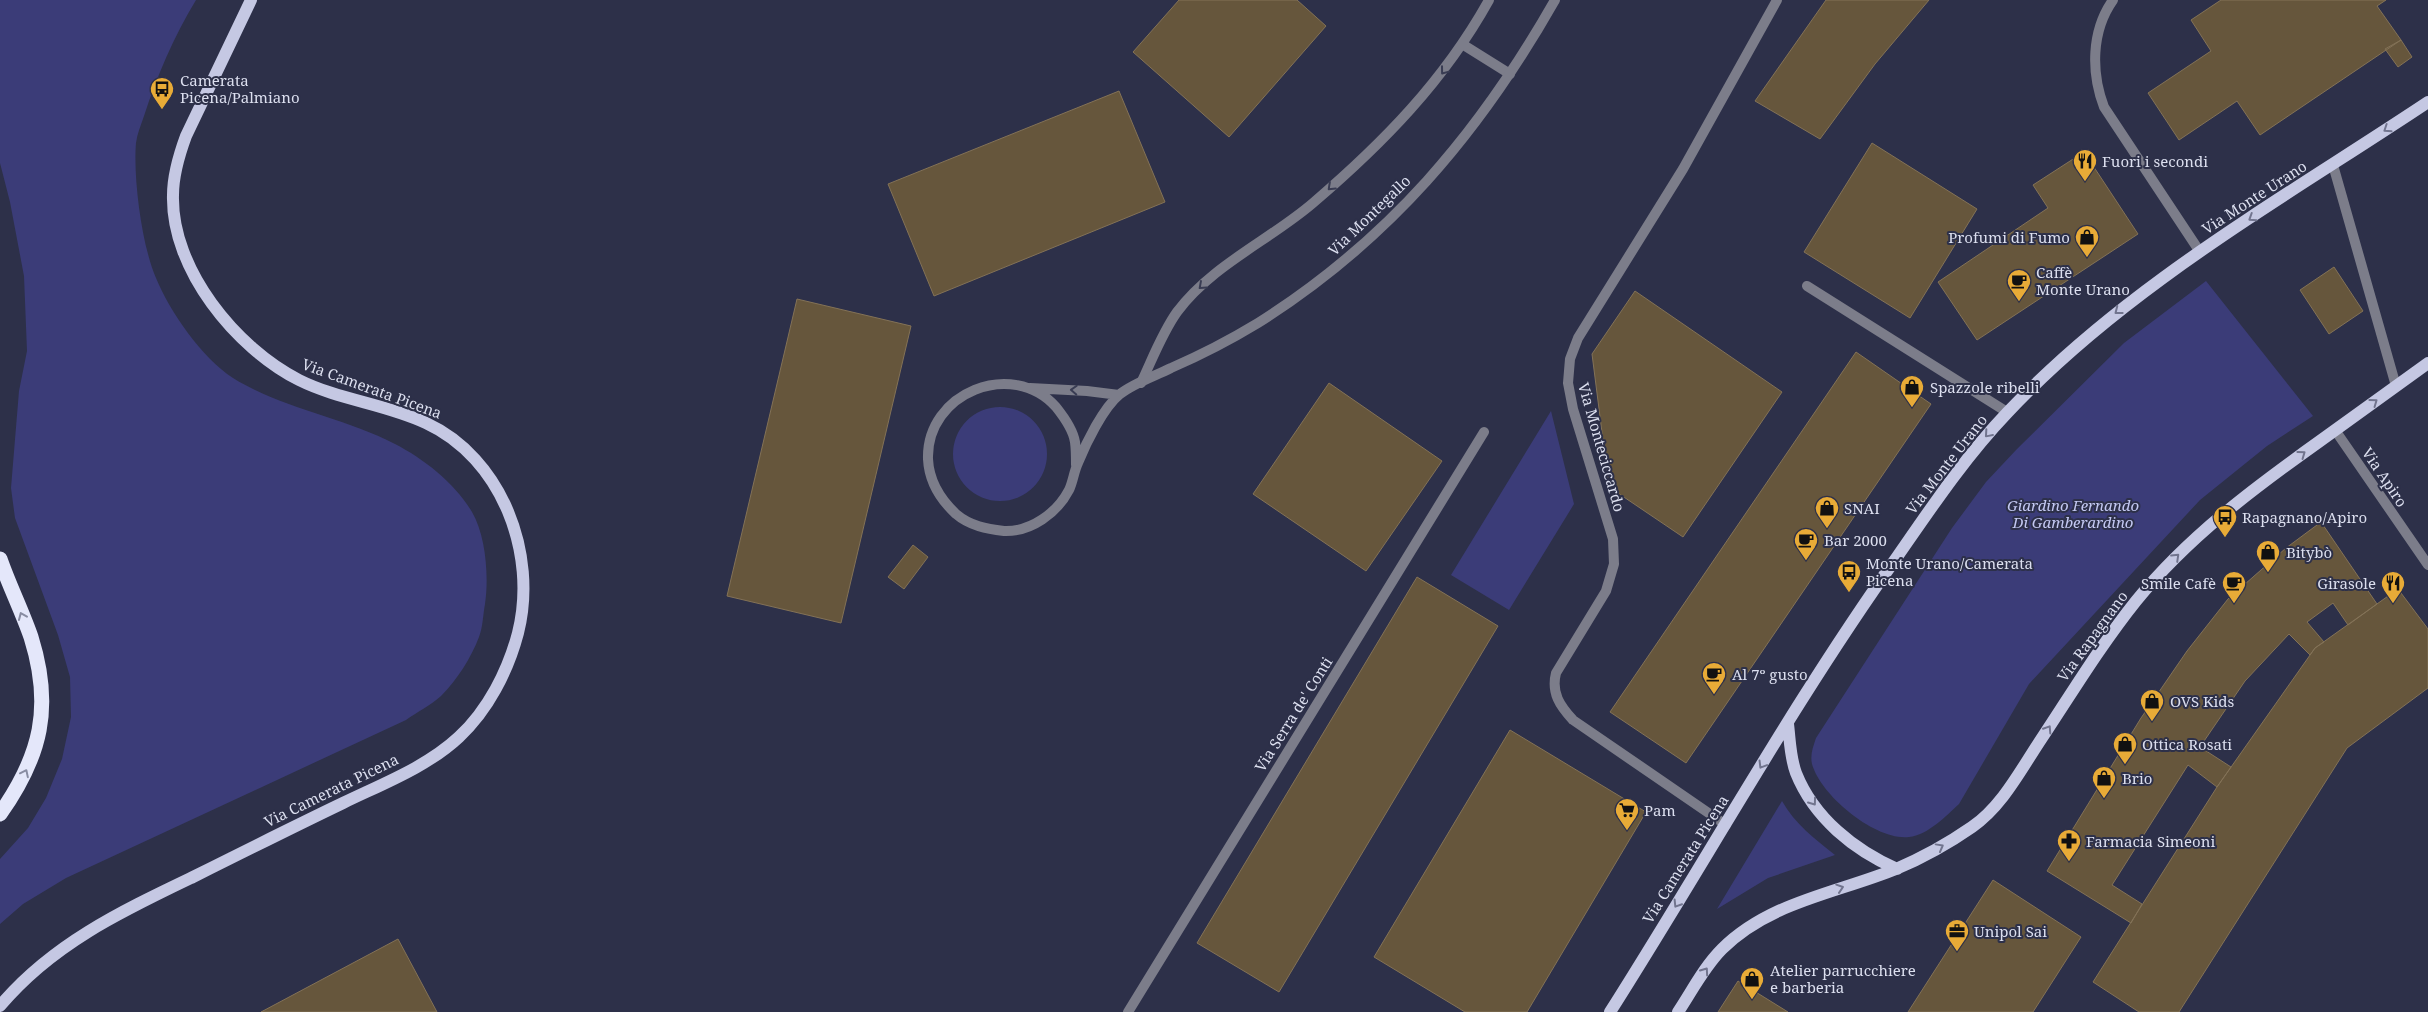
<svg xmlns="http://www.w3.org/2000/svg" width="2428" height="1012" font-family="'Noto Serif',serif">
<rect width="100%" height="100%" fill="#2d3049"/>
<path fill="#3b3c78" d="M0,0h196c-22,36 -39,76 -52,116 -3,9 -7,18 -8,27 -3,35 6,103 20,135 14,34 46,80 77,100 50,31 110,39 162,66 29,15 60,39 77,68 14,24 17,65 13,92 -2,10 -2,23 -6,33 -8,21 -22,43 -38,59 -10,9 -24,16 -35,24l-340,158 -43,26 -23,20v-65l28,-31 18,-30 16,-39 9,-42 -1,-40 -12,-42 -43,-117 -4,-30 8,-97 8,-40 -3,-75 -14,-74 -10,-39z
M2206,281l107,135 -46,30 -67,54 -171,184 -70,120c-13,12 -31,31 -50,33 -33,4 -88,-41 -97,-73 -2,-9 1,-17 4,-26l136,-210 34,-46 31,-33 107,-106z
M953 454a47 47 0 1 1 94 0a47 47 0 1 1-94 0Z
M1551,411l23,93 -65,106 -58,-35z
M1782,801c13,23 33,38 53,54l-67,23 -51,31z"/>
<path fill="#66563c" stroke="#837257" d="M1179,0h118l29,26 -97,111 -96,-85z
M1826,0h103l-54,64 -55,75 -65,-38z
M2221,0h165l-9,6 24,34 -141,95 -23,-34 -58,39 -31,-47 63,-42 -20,-31z
M2401,40l11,17 -14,10 -13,-18z
M1119,91l46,111 -231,94 -46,-112z
M1872,143l105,66 -67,109 -106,-66z
M2084,152l54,82 -161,106 -39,-58 110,-74 -15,-23z
M2334,267l29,44 -34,23 -29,-44z
M1635,291l147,101 -99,145 -74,-50 -17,-133z
M797,299l114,27 -70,297 -114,-27z
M1856,352l75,52 -245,359 -76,-51z
M1329,383l113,78 -76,110 -113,-77z
M2321,522l56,82 -29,21 -15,-22 -26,19 17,20 -9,6 -5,7 -21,-21 -44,47 -45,66 31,20 -14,20 -29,-22 -76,120 30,19 -11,19 -84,-52 94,-153 46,-67 41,-52 58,-51z
M913,545l15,12 -24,32 -16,-12z
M1417,577l81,49 -219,366 -82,-49z
M2398,589l30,40v59l-81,60 -168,264h-40l-46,-30 124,-195 98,-139z
M1510,730l136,82 -119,200h-62l-91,-55z
M1993,880l88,57 -48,75h-125z
M398,939l39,73h-176z
M1738,981l50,31h-70z"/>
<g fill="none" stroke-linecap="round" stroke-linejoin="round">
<path stroke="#7c7d8a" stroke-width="10" d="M1462,44l48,30
M2333,165l63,221
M1807,286l200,126
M1141,383c11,-23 21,-50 36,-71 35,-47 93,-72 136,-109 70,-60 131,-122 176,-203"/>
<path stroke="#7c7d8a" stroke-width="10" d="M2113,0c-22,31 -22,73 -9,107l96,145
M1030,388l57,3 32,4
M2335,430l93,135
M1076,465c0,-7 0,-16 -1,-23 -2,-13 -11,-25 -19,-35 -44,-49 -130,-14 -128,52 1,22 13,41 28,55 14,12 31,15 48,17 27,1 53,-18 65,-41 4,-8 5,-19 9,-27 8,-20 25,-55 42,-69 14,-11 35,-18 51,-26 30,-13 59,-28 87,-45 130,-82 221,-189 297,-323
M1726,825l-153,-105c-13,-14 -22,-27 -17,-47l50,-82 8,-27 -1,-25 -40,-130 -5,-26 2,-24 8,-21 105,-169 94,-169
M1128,1012l356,-580"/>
<path stroke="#c5c8e3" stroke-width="12" d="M1788,724c2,16 2,33 8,49 18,45 58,77 101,96
M0,1006c52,-62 122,-95 193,-129 50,-25 100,-50 150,-74 39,-19 84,-36 116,-66 29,-27 49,-66 59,-104 20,-79 -16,-175 -92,-210 -40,-19 -87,-23 -127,-43 -63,-32 -128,-111 -126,-185 0,-21 6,-40 13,-59l65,-136
M1610,1012c96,-151 183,-309 287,-455 34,-49 68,-100 110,-144 119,-127 277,-215 421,-311
M1678,1012c14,-21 26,-45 44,-63 47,-47 115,-56 174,-80 26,-11 53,-26 76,-42 29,-20 47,-54 66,-83 32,-48 62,-98 98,-143 52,-64 118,-113 184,-160 36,-26 72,-52 108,-78"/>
<path stroke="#e4e7fa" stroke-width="15" d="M0,559c9,26 22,52 31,78 22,70 10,119 -31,177"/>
</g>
<defs><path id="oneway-chevron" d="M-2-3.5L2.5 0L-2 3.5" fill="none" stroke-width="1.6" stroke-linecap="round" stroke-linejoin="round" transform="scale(1.25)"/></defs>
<g stroke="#393c53">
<use href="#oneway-chevron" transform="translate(1444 71) rotate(127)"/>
<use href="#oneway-chevron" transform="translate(1331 187) rotate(137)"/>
<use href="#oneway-chevron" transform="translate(1202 286) rotate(138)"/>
<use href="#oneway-chevron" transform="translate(1074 390) rotate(-177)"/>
</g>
<g stroke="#71748e">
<use href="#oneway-chevron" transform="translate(2387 129) rotate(146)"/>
<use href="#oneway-chevron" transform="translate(2252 218) rotate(147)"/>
<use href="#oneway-chevron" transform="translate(2118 311) rotate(142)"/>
<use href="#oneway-chevron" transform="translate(2374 402) rotate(-36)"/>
<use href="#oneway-chevron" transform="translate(1988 434) rotate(131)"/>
<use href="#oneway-chevron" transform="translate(2302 454) rotate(-36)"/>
<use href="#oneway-chevron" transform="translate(2176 557) rotate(-44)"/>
<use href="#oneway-chevron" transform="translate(2048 729) rotate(-57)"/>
<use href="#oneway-chevron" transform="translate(1762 765) rotate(121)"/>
<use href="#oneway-chevron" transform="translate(1813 802) rotate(54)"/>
<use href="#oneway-chevron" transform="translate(1940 847) rotate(-29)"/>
<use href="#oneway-chevron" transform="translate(1840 888) rotate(-18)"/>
<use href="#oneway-chevron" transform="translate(1677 904) rotate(122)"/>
<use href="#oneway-chevron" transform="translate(1705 971) rotate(-55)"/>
</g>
<g stroke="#888ca2">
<use href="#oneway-chevron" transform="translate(22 616) rotate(-113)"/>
<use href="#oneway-chevron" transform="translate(25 773) rotate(-64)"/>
</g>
<defs>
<g id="bus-pin" transform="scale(1.25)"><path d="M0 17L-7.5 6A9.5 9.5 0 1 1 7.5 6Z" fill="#e8ab37" stroke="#2d3049"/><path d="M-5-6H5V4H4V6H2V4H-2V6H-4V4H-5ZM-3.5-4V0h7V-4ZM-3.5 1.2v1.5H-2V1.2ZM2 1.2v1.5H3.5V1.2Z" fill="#111"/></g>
<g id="restaurant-pin" transform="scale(1.25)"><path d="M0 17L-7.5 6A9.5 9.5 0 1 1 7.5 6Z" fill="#e8ab37" stroke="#2d3049"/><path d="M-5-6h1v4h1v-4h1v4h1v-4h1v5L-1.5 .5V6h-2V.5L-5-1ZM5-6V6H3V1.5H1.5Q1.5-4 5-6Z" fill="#111"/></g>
<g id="shop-pin" transform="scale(1.25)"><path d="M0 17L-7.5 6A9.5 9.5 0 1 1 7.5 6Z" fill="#e8ab37" stroke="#2d3049"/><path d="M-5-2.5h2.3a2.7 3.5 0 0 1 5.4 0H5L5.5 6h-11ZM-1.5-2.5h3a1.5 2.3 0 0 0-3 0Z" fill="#111"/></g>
<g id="cafe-pin" transform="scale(1.25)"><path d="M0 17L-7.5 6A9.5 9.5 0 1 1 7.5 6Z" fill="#e8ab37" stroke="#2d3049"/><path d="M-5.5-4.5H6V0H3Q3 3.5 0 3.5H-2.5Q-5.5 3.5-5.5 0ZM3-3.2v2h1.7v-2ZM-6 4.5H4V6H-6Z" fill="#111"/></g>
<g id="supermarket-pin" transform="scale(1.25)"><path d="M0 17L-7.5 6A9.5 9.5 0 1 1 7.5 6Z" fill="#e8ab37" stroke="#2d3049"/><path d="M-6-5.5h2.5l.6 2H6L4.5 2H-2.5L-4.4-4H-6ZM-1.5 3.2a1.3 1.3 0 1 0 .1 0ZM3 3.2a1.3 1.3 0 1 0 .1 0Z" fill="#111"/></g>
<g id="pharmacy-pin" transform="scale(1.25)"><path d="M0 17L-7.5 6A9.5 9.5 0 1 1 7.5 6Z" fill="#e8ab37" stroke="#2d3049"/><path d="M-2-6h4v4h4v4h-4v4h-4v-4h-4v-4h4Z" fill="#111"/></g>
<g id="office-pin" transform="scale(1.25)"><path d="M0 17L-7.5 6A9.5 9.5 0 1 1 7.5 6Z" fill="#e8ab37" stroke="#2d3049"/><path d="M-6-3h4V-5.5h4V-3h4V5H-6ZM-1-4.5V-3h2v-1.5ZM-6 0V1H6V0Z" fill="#111"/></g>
</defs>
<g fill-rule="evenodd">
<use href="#bus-pin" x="162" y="89"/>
<use href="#restaurant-pin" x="2085" y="161"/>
<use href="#shop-pin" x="2087" y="237"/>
<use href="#cafe-pin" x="2019" y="281"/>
<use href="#shop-pin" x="1912" y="387"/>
<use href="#shop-pin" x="1827" y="508"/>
<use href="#bus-pin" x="2225" y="517"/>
<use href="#cafe-pin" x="1806" y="540"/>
<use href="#shop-pin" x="2268" y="552"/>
<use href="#bus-pin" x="1849" y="572"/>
<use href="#cafe-pin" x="2234" y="583"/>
<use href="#restaurant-pin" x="2393" y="583"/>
<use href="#cafe-pin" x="1714" y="674"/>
<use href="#shop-pin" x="2152" y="701"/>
<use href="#shop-pin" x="2125" y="744"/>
<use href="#shop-pin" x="2104" y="778"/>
<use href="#supermarket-pin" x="1627" y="810"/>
<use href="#pharmacy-pin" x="2069" y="841"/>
<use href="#office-pin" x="1957" y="931"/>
<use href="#shop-pin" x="1752" y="979"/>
</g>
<g text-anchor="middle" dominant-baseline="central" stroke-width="4" stroke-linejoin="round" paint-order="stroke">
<g font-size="15" fill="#dcdfef" stroke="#2d3049" text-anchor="start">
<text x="180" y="80">Camerata<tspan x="180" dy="17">Picena/Palmiano</tspan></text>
<text x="2102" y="161">Fuori i secondi</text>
<text x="2070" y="237" text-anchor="end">Profumi di Fumo</text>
<text x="2036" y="272">Caffè<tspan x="2036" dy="17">Monte Urano</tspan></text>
<text x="1930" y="387">Spazzole ribelli</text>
<text x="1844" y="508">SNAI</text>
<text x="2242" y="517">Rapagnano/Apiro</text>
<text x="1824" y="540">Bar 2000</text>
<text x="2286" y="552">Bitybò</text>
<text x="1866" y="563">Monte Urano/Camerata<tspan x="1866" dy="17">Picena</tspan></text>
<text x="2216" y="583" text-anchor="end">Smile Cafè</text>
<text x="2376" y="583" text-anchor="end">Girasole</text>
<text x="1732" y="674">Al 7º gusto</text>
<text x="2170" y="701">OVS Kids</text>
<text x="2142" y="744">Ottica Rosati</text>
<text x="2122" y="778">Brio</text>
<text x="1644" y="810">Pam</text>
<text x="2086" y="841">Farmacia Simeoni</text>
<text x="1974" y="931">Unipol Sai</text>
<text x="1770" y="970">Atelier parrucchiere<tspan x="1770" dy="17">e barberia</tspan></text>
</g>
<g font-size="15" fill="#dcdfef" stroke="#2d3049">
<text transform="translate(2254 197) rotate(-33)">Via Monte Urano</text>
<text transform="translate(1369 215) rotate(-44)">Via Montegallo</text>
<text transform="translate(372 388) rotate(20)">Via Camerata Picena</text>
<text transform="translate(1602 447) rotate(74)">Via Monteciccardo</text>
<text transform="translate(1946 464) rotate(-52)">Via Monte Urano</text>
<text transform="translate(2385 477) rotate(56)">Via Apiro</text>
<text transform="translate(2092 636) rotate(-54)">Via Rapagnano</text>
<text transform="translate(1293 714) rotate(-58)">Via Serra de' Conti</text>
<text transform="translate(331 790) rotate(-26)">Via Camerata Picena</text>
<text transform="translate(1685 859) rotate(-58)">Via Camerata Picena</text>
</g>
<g font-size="15" font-style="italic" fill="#c3c8f2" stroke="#2d3049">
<text x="2073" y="505">Giardino Fernando<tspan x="2073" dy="17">Di Gamberardino</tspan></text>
</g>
</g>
</svg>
